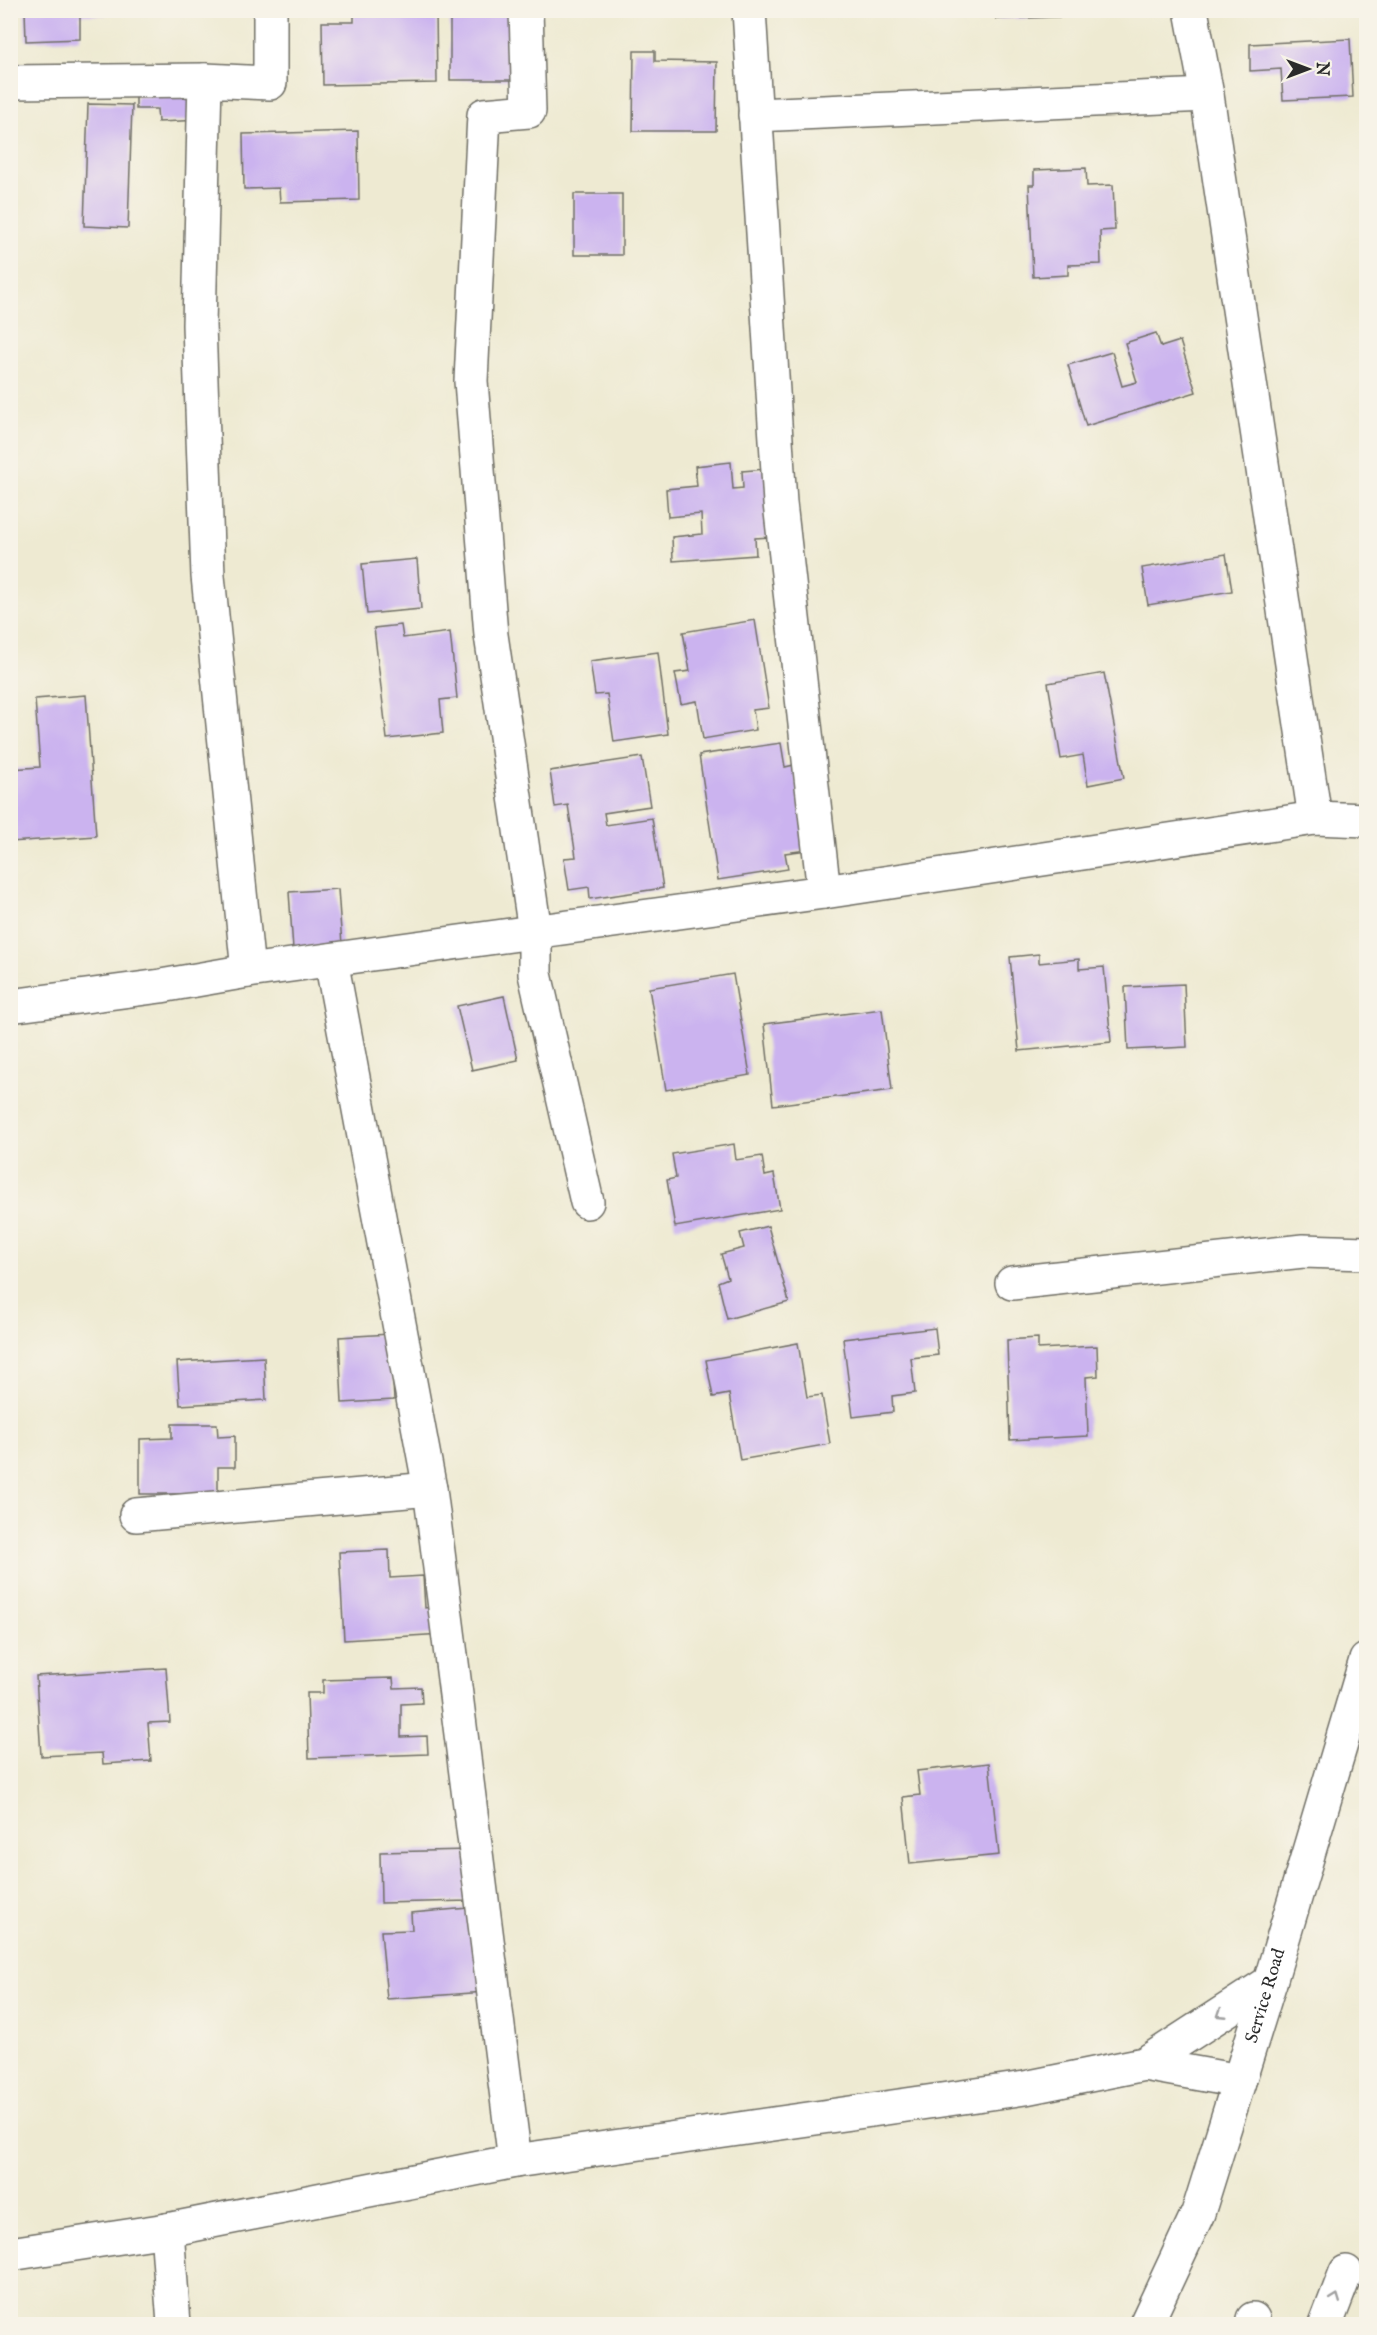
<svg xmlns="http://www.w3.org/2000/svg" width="1377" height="2335" font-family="'IM FELL English',serif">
<rect width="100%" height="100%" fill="#f7f3e8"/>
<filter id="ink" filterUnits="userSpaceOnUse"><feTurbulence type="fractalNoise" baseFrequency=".0167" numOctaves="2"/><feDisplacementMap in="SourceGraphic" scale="12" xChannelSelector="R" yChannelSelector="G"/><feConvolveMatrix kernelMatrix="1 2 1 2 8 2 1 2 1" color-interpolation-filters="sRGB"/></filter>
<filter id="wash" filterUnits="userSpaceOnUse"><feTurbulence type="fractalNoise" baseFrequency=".008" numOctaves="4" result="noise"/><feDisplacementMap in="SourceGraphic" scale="24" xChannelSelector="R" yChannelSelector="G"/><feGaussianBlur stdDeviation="1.35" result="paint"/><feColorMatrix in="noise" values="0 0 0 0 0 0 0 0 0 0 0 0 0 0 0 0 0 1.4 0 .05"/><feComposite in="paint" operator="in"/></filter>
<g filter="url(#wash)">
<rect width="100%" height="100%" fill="#eeead2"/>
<g id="blocks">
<path fill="#cbb3ef" d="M25,10h81v5h-26v24l-54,2z
M354,10h82l1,73 -114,2 -1,-63h32z
M450,10h71l1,70h-72z
M995,10h91v6l-90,3z
M1350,39l3,58 -70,3 -2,-31 -31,2v-27z
M634,51h21v10l62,1 -1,69h-83z
M202,95l1,25 -45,2 -1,-13h-21v-12z
M88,104l44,1 -4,123 -44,-2z
M358,131l1,69 -79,2 -1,-14 -35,1 -1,-55z
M1086,168l1,18 26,-1 2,45 -15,1 1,33 -33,1v10l-35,2 -4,-92h5v-15z
M574,194h48v61h-48z
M1156,333l5,14 19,-6 16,51 -110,34 -18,-61 44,-13 10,34 15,-4 -12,-39z
M731,462l2,27 10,-1 -1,-17 24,-2 5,68 -16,1 1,17 -83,6 -1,-24 30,-3 -1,-20 -33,3 -2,-28 31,-3 -2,-20z
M1226,554l6,37 -84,14 -6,-37z
M417,559l4,50 -54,5 -5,-50z
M755,620l14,88 -16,2 3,20 -53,9 -6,-38 -16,3 -6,-31 15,-2 -7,-39z
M401,625l2,13 47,-6 7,66 -17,2 3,33 -56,6 -13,-111z
M658,652l10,82 -54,8 -7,-48 -12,1 -5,-34z
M1104,673l20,105 -36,7 -5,-30 -22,4 -13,-76z
M86,695l10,141 -86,6v-73l30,-2 -5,-68z
M781,743l4,24 9,-2 13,85 -22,3 3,16 -70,11 -19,-125z
M642,757l8,49 -46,7 2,12 46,-7 11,70 -73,11 -1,-12 -20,3 -5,-32 12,-1 -8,-52 -13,2 -5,-36z
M338,889l4,56 -49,4 -4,-57z
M1039,954v9l40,-4v10l25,-2 7,75 -92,9 -9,-94z
M733,974l17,101 -84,15 -17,-102z
M1184,984l3,63 -59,3 -3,-63z
M504,996l14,64 -46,10 -15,-64z
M882,1009l10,81 -119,15 -9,-81z
M734,1144l2,16 26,-4 3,20 9,-2 6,35 -105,18 -8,-47 9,-2 -4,-24z
M768,1226l21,76 -62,17 -9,-37 10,-4 -7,-24 23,-6 -4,-15z
M935,1328l3,27 -27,3 4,35 -23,3 1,16 -40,5 -10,-78z
M390,1334l4,66 -52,3 -3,-66z
M1038,1338v11l59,-3 1,30 -12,1 2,59 -78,4 -3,-100z
M798,1343l9,54 15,-2 8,49 -90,16 -11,-66 -16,3 -7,-37z
M264,1357l2,43 -86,5 -3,-43z
M172,1424h45l1,13 17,-1v31h-17v27h-78v-55l32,-1z
M389,1550l1,28 33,-2 2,32 16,-2 2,28 -99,6 -5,-88z
M166,1668l4,54 -22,1 3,38 -48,3 -1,-11 -61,3 -5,-80z
M393,1678l1,10 27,-1 1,16 -21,1v33l26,-1 1,18 -119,4 -2,-65h16v-13z
M989,1763l10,92 -89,9 -7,-67 17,-2 -3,-24z
M469,1850l1,51 -89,2 -1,-51z
M480,1907l6,85 -99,7 -6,-68 31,-1 -1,-17z"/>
</g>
</g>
<g filter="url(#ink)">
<use href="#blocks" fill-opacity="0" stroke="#6f6e65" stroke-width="1.5"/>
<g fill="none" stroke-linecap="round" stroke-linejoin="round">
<g stroke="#6f6e65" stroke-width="36">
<g id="street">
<path d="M526,10l3,101 -45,4 -13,266 20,254 44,296v43l52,228"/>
<path d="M749,10l31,493 44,389"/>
<path d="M1191,10l16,85 108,723"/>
<path d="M10,82l195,-2"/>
<path d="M755,115l452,-20"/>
<path d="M331,960l99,529 85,672"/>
<path d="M248,971l-40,-395 -9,-251 6,-245 65,3v-73"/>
<path d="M10,1006l151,-20 87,-15 576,-79 491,-74 51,2"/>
<path d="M1012,1283l291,-32 63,2"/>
<path d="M136,1515l294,-26"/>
<path d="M167,2230l7,94"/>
<path id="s1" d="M1146,2324l52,-111 72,-231 96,-322"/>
</g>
</g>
<g stroke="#6f6e65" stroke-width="36">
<path id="secondary" d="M1144,2064l95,17
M10,2254l157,-24 348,-69 510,-73 119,-24 126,-82"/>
</g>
<g stroke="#6f6e65" stroke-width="36">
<path id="primary" d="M1252,2324l1,-5
M1326,2324l20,-52"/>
</g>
<use href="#street" stroke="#fff" stroke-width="33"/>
<use href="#secondary" stroke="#fff" stroke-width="33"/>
<use href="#primary" stroke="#fff" stroke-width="33"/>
</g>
<defs><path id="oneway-chevron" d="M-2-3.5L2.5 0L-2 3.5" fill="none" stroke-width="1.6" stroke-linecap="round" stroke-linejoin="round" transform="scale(1.5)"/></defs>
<g stroke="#a0a0a0">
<use href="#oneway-chevron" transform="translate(1221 2014) rotate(147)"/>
<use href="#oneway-chevron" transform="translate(1336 2298) rotate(-69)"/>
</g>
</g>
<g text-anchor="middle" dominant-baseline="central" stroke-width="5" stroke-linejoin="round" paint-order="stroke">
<g font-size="18" fill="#2b2b2b" stroke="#f7f3e8">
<text stroke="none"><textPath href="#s1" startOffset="350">Service Road</textPath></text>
</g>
</g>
<rect width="1377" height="2335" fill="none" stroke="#f7f3e8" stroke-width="36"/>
<g transform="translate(1308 69) rotate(90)" stroke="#f7f3e8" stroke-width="4.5" paint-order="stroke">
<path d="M0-4.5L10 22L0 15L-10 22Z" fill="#2b2b2b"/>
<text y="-9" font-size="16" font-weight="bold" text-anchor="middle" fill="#2b2b2b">N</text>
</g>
</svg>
